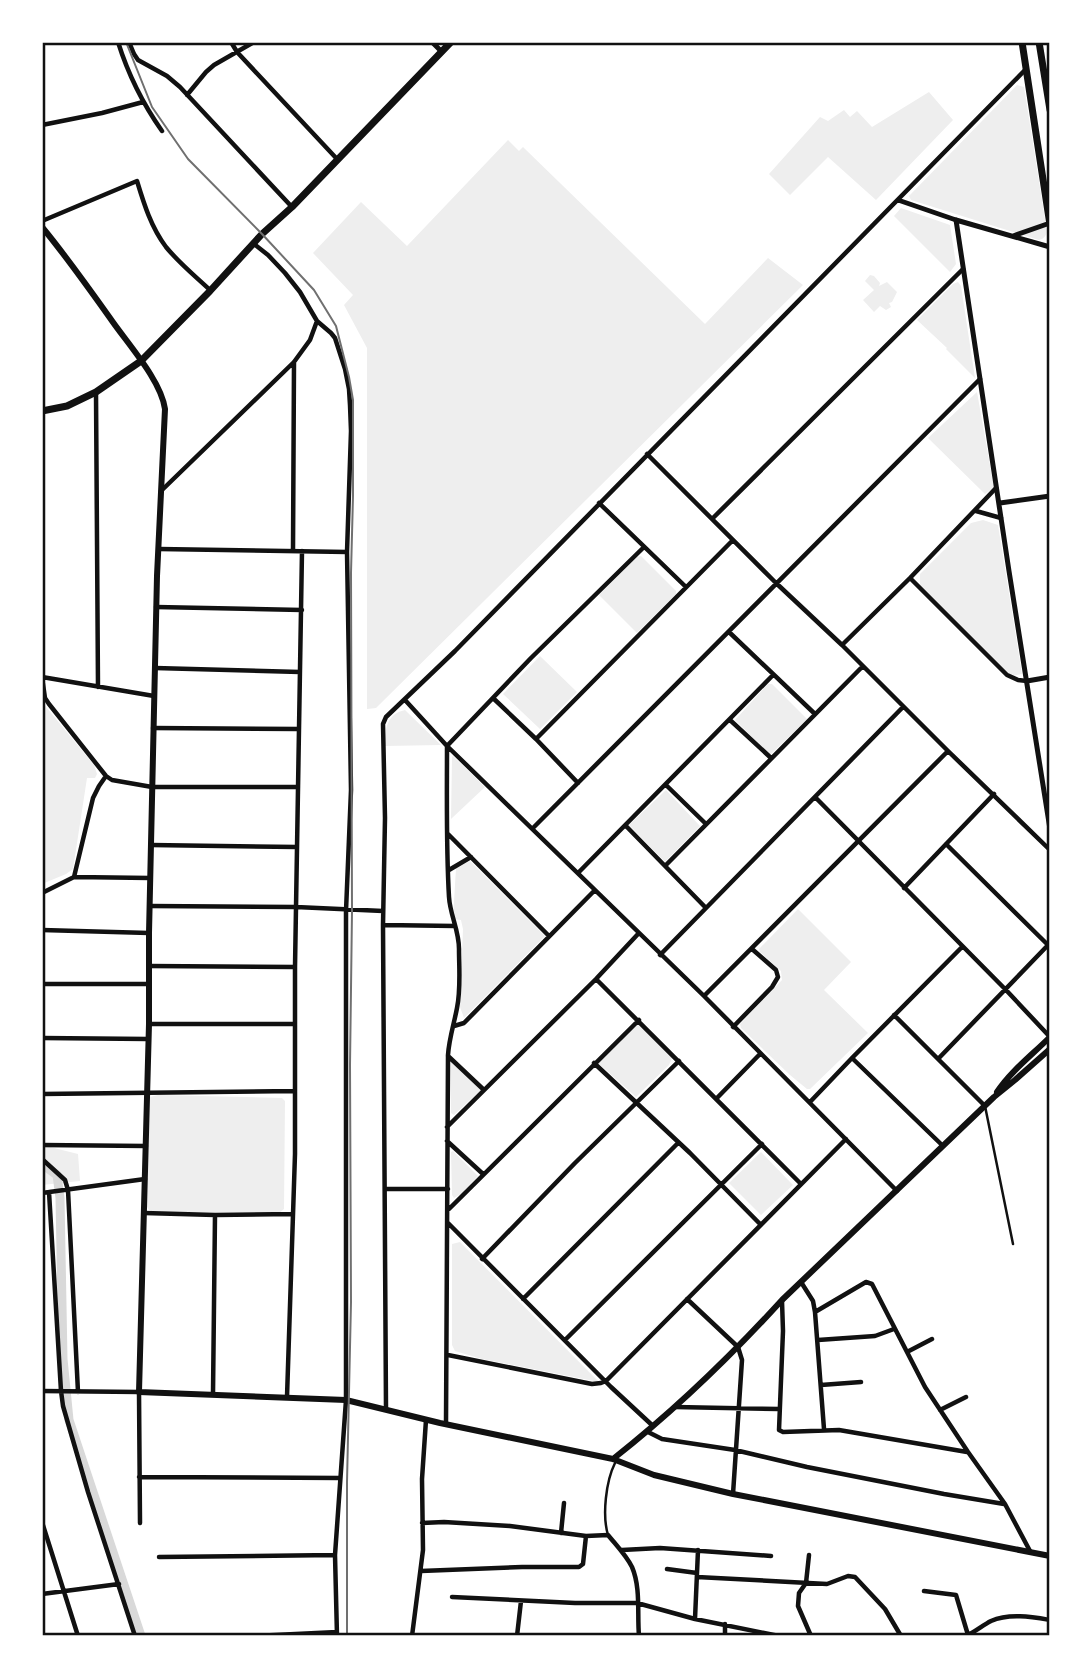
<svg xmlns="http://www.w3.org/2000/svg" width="1092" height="1678" font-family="'Source Sans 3',sans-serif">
<rect width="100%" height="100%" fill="#fff"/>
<path fill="#eee" d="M1017,85l7,2 21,132c1,9 5,18 -6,21l-128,-40 -2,-4z
M929,92l24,28 -77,80 -48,-43 -38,38 -21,-21 51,-57 8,4 16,-11 6,7 7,-6 15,16z
M508,140l11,11 4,-4 182,177 63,-66 35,27 -427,423 -9,1v-361l-23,-43 9,-10 -40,-42 48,-51 46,44z
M901,208l49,17 6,39 -6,8 -56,-56z
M870,275l4,1 6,7 -1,3 8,-4 10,10 -5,10 -3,1 2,4 -5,3 -6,-4 -6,6 -11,-12 11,-10 -9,-9z
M958,282l3,4 14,92 -29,-29 1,-1 -30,-28 36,-36z
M977,392l17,96 -9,6 -57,-56z
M983,520l15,5 24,149 -11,2 -91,-91v-11l51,-51z
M641,556l35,35v3l-39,39 -38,-38 38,-38z
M540,656l37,36 -37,37 -37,-35z
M768,684h4l35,35 -37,36 -35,-35z
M42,702l52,63 3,9 -2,4h-8l-14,91 -7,5 -24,10z
M405,710l1,1 35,34 -56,1c0,-16 1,-32 20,-36z
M453,756l32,31 -34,32 1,-62z
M666,790l34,36 -35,36 -36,-37z
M470,861l75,75 -81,82 -4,-11 3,-78 -2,-9 -8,-1 3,-51z
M798,909l53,53 -27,28 44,43 -58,56h-3l-17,-14 -49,-47 -1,-4 42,-44 -1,-9 -21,-19 -1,-3z
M638,1024l34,34 -3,7 -33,32 -38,-34z
M450,1060l32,29 -28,26 -3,-2z
M158,1095l124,3 3,3 -1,108 -5,4 -125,-1 -5,-2 -2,-3 3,-110z
M42,1145l36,9 2,27 -38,4z
M453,1151l25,25 -17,18 -7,4 -2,-3 -1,-43z
M761,1152l32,33 -32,30 -32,-32z
M460,1242l139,140 -117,-23 -27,-8 -3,-6v-101z"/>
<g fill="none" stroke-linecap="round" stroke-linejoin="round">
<path stroke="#d9d9d9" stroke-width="9" d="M42,1164l15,11 3,23 3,161 6,61 72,216"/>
<path stroke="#111" stroke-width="2.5" d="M985,1106l28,138
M608,1535c-6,-20 -2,-54 7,-72"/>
<path stroke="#111" stroke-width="4.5" d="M118,42c10,32 25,62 44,89
M129,42l5,12 4,6 29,16 13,11 111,119
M231,42l6,10 100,107
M187,95l19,-23 8,-7 40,-23
M42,125l60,-12 41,-11
M898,200l58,20
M42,221l95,-40c7,23 14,46 29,66 13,16 29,29 44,43
M254,244l14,11 17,18 15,19 17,29 14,12 4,5 10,31 4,20 1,16 1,26 -4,121 4,238 -5,121v489l-11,155 2,81
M96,393l2,294
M647,454l129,129 66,62 106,106 102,99
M161,491l133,-129 16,-22 7,-19
M599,503l87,84
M976,511l25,7
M712,519l251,-250
M159,549l188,3
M293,551l1,-189
M910,578l97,97 11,5 9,1
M156,607l146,3
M729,632l86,82
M842,645l68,-67 86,-90
M155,668l145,4
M42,677l3,21 4,6 57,72 6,4 40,7h146
M42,677l112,19
M493,698l43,41 42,44
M405,700l42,46 257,250 193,195
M730,720l41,38
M153,728l146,1
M536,739l197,-199
M666,785l40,39
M815,797l191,193 44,47
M626,826l80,82
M533,828l447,-449
M448,834l101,102
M946,844l102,101
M151,845l146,2
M665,866l198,-200
M449,870l22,-13
M578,873l195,-198
M74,877l19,-79 6,-12 7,-10
M904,888l90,-94
M42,893l32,-16 76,1
M150,906l146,1 87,4
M383,925l72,1
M42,930l107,3
M660,955l243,-248
M149,966l146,1
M596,979l205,205
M42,984h107
M704,996l244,-245
M894,1015l91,91
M149,1024h146
M454,1026l10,-3 130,-132
M733,1027l39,-40 6,-10 -2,-7 -24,-21
M42,1038l106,1
M448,1056l36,34
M852,1058l91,88
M938,1059l112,-116
M594,1063l96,90 71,72
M42,1094l253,-3
M717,1098l43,-44
M810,1102l42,-44 110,-111
M447,1127l149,-148 42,-45
M447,1141l36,33
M42,1145l104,1
M42,1159l23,21 3,10 10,202
M385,1189h63
M49,1192l12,199 2,15 25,86 47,144
M42,1193l103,-14
M449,1209l190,-189
M144,1213l71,2 78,-1
M448,1223l163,164 42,39
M482,1259l93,-96 104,-102
M801,1282l12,19 2,11 9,117
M523,1299l155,-156
M687,1299l51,48 4,13 -9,134
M782,1301l1,30 -4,99 4,2 56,-2 128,22
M815,1312l51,-30 6,2 53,103 43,65 37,52 25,47
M565,1340l197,-196
M818,1340l57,-4 19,-7
M907,1352l25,-13
M448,1355l144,29 9,-1 5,-2 240,-242
M821,1385l40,-3
M42,1391l97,1 1,131
M213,1394l2,-179
M287,1397l8,-243v-187l7,-416
M675,1407l104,2
M386,1409l-3,-484 2,-107 -2,-94 3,-7 69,-66 570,-581
M940,1410l26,-13
M446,1424l2,-369c1,-16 6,-31 9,-47 4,-19 2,-40 2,-59 0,-19 -9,-34 -10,-52 -3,-51 -2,-101 -2,-151l84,-88 113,-111
M648,1432l14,7 73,11 72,17 137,27 60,10
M139,1477l201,1
M42,1522l36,114
M422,1523l22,-1 66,4 76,10 22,-1c8,10 18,20 24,32 9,21 5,47 7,69
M561,1533l3,-30
M622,1550l38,-2 111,8
M809,1555l-3,28 -7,10 -1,13 13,30
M159,1557l176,-2
M667,1569l30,4
M421,1571l101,-4h57l4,-3 3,-28
M697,1577l130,7 21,-8 7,1 30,32 16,27
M924,1591l32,4 12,40
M42,1594l77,-10
M452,1597l123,6h62l58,16 84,17
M695,1619l3,-69
M725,1624v12
M252,1636l85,-4
M412,1636l11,-86 -1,-71 4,-59
M517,1636l4,-35
M966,1636c9,-4 17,-11 25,-15 18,-8 41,-4 59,-1"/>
<path stroke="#111" stroke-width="5" d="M432,42l10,10
M1013,236l37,-13
M1050,247l-94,-27 53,351 41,258
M1000,503l50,-7
M1027,681l23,-4"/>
<path stroke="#111" stroke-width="6" d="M42,227c24,29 46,60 68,91 17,25 51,62 55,91l-8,167 -8,357v91l-10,368 207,8 94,23 173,36 41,16 79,19 317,62
M997,1092c14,-21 35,-37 53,-55
M613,1459c61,-48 117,-102 169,-159l212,-203 21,-17 35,-31"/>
<path stroke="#111" stroke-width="7" d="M1022,42l28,183
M1039,42l11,68
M42,411l25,-5 29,-14 45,-31 69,-70 52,-57 30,-27 159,-165"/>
<path stroke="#707070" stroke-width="2" d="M126,42l26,65 36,52 74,75 52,56 22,36 13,51 4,23v96l-2,77 1,338 -2,154 1,237 -4,180v154"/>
</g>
<rect width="1092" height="1678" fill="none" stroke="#ffffff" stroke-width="88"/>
<rect x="44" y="44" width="1004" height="1590" fill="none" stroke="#111" stroke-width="2.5"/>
</svg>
